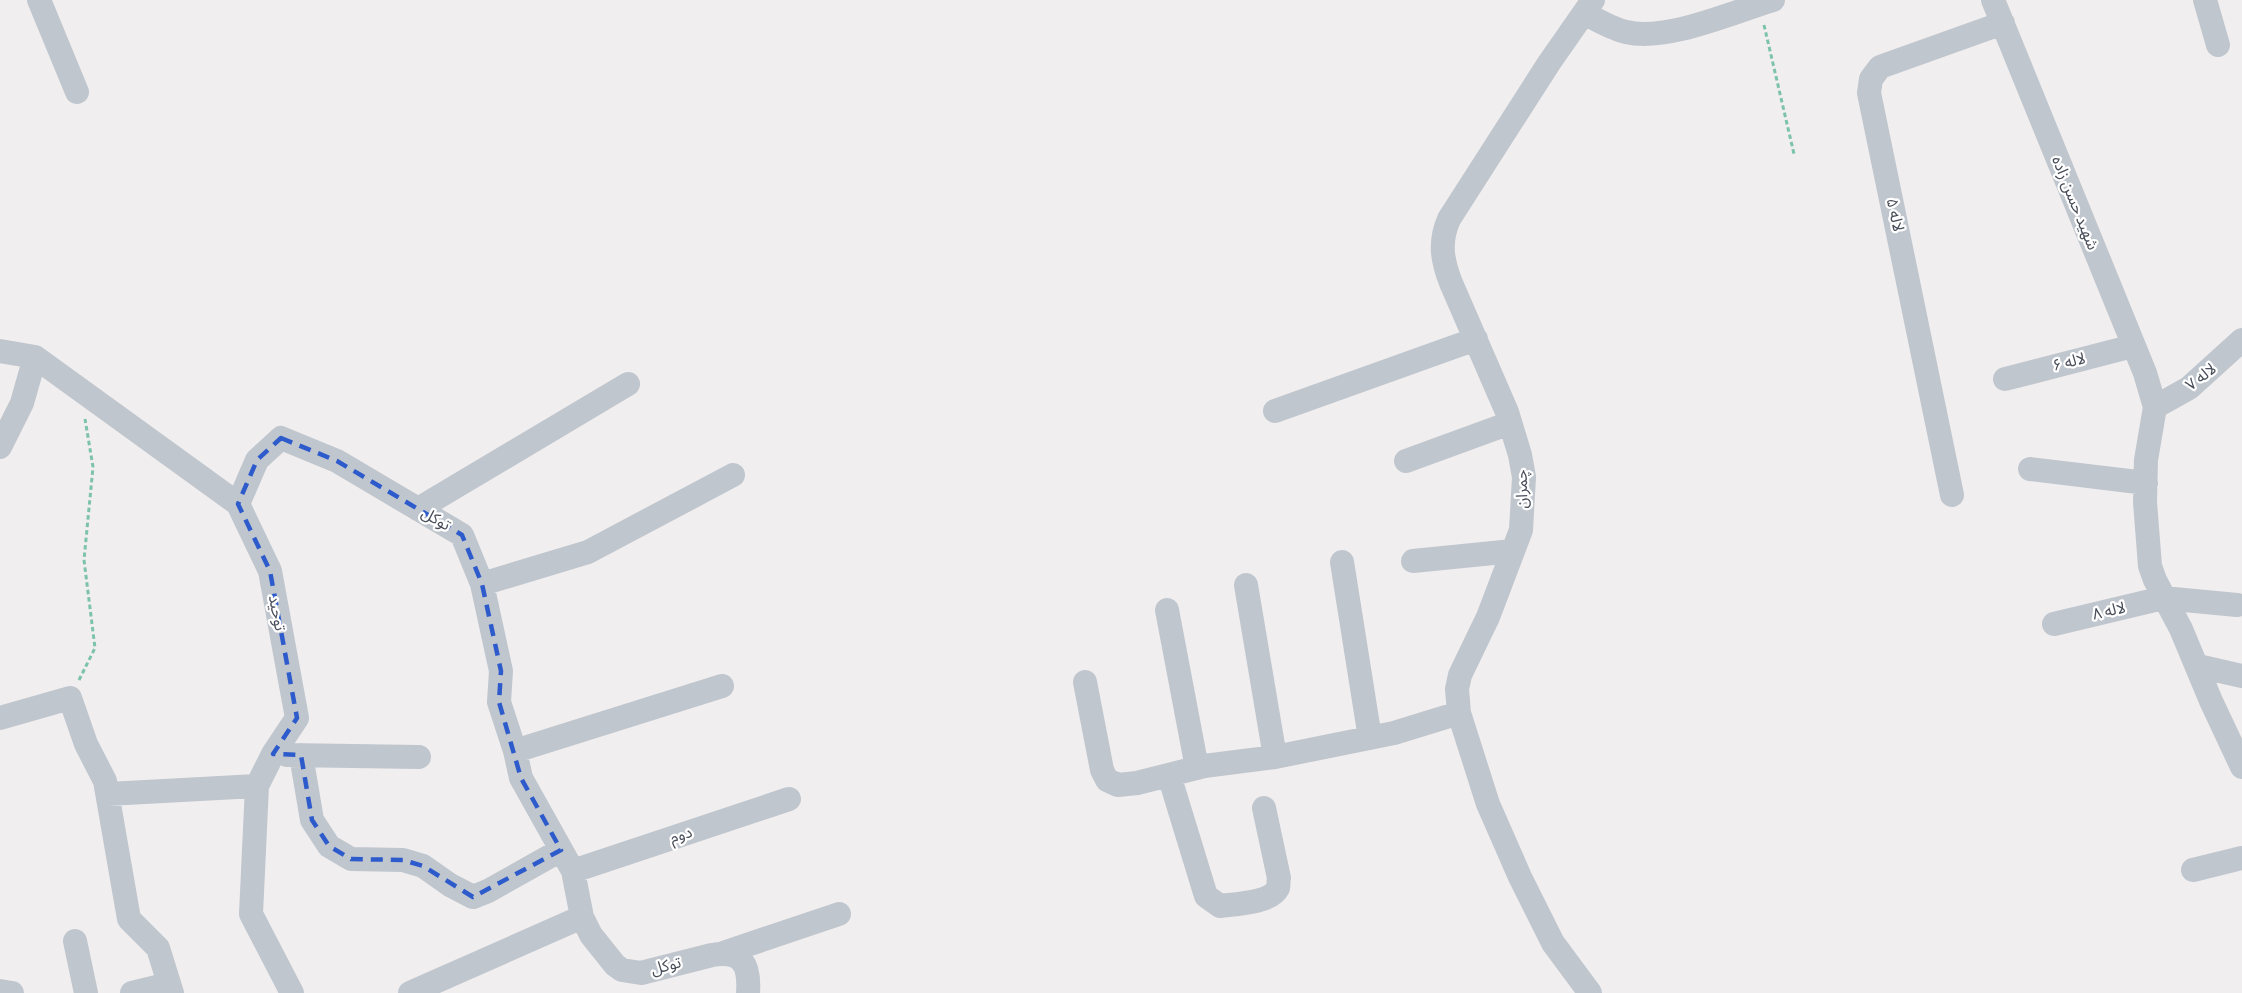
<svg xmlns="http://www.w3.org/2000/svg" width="2242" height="993" font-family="'Source Sans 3','Noto Sans Arabic',sans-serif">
<rect width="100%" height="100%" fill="#f0eeee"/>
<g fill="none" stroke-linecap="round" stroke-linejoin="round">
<path stroke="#7cc3aa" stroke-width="3" stroke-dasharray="4.5 3" stroke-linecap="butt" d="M1764,25l30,129
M79,680l16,-32 -11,-88 9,-93 -8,-48"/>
<path stroke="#c0c6ce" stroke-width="24" d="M39,0l38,92
M1993,0l152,373 10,34 -9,53 -1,42 5,64 5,14 26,49 30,72 31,66
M2205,0l13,45
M1584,13c13,7 28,16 42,19 40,10 107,-20 147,-32
M0,351l35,6 203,147 32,67 27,147 -24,36 -16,32 -6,128 41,79
M2005,379l128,-33
M2155,407l34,-19 53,-48
M1275,411l201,-72
M0,447l22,-44 13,-46
M1406,461l104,-38
M2030,469l116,14
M1952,495l-83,-402 2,-14 9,-12 123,-44
M238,504l19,-44 24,-22 56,23 125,74 20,49 19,87 -2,31 16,49
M418,509l210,-125
M1413,561l100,-10
M1342,562l28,176
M482,584l106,-32 145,-77
M1246,585l29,172
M1167,610l30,158
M2054,624l109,-26 74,7
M2198,666l44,10
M1085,682l17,88 5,10 11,5 19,-2 67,-17 71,-9 119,-24 65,-20
M722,686l-207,65 6,27 52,93 9,46 9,18 24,30 7,5 19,3 71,-18c30,-5 38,9 36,38
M0,718l70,-20 16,46 19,37 24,138 29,29 14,45
M287,755l132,2
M301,755l11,65 17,26 22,13 52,1 20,6 27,19 23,12 15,-6 73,-41
M1169,775l37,121 14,10c14,-2 51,-3 58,-18 1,-3 0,-7 1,-10l-15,-70
M108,794l149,-8
M2193,870l49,-12
M573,871l216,-72
M75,941l11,52
M723,953l116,-39
M0,991l12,2
M132,993l37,-9
M410,993l172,-76
M1590,993l-37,-50 -33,-66 -32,-73 -29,-91 -2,-24 3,-14 28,-58 33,-87 3,-53 -4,-22 -13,-43 -56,-129c-9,-23 -12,-41 -2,-64l100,-156 44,-63"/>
</g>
<path fill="none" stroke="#2d5bcb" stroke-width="4.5" stroke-dasharray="12 8" stroke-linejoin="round" d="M281,438l56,23 125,74 20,49 19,87 -2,31 22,76 40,72 -88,47 -50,-31 -20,-6 -52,-1 -22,-13 -17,-26 -11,-65 -28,-1 24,-36 -27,-147 -32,-67 19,-44z"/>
<g text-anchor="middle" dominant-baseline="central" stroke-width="4.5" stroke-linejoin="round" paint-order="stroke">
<g font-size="16" fill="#484e59" stroke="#fff">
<text transform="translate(2075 203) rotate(68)">شهید حسن زاده</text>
<text transform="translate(1895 215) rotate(78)">لاله ۵</text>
<text transform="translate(2069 362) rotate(-14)">لاله ۶</text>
<text transform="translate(2201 377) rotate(-38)">لاله ۷</text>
<text transform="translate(1522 489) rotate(-91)">چمران</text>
<text transform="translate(436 519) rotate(30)">توکل</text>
<text transform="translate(2109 611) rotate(-13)">لاله ۸</text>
<text transform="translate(277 613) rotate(79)">توحید</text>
<text transform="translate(681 835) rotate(-18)">دوم</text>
<text transform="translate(666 966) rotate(-15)">توکل</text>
</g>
</g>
</svg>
